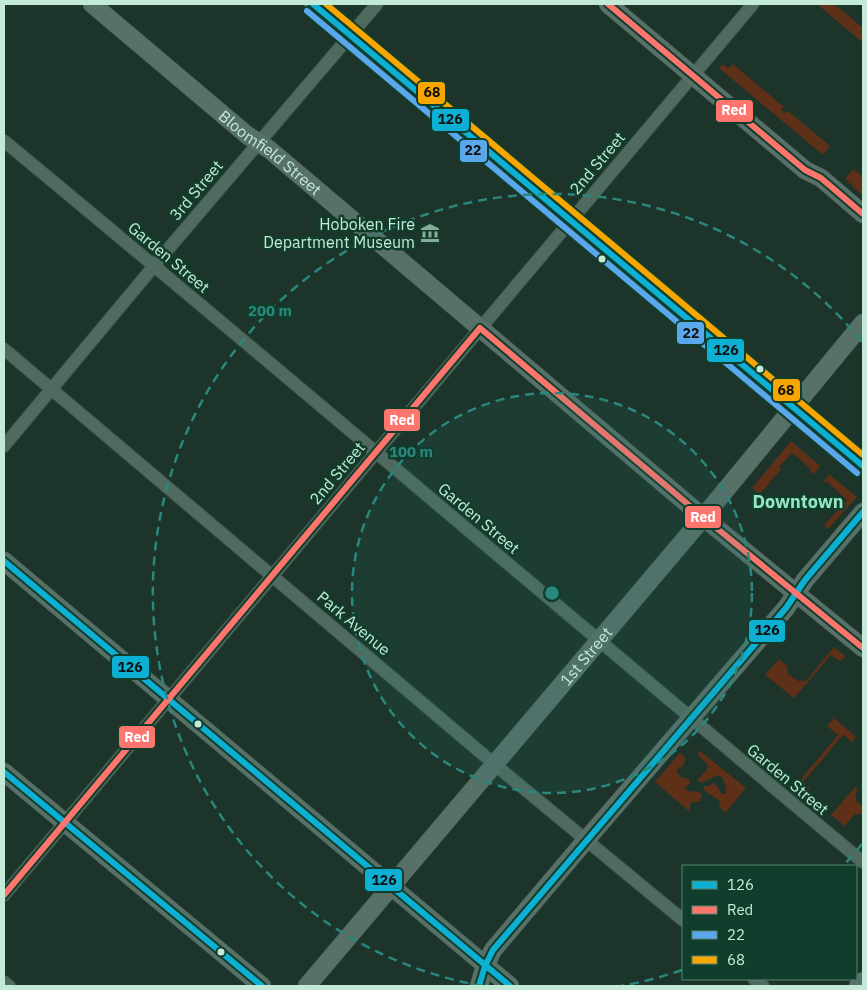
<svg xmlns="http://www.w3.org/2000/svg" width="867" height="990" font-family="'IBM Plex Sans',sans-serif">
<rect width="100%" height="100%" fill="#1c342a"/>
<path fill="#5f3018" d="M817,4h17l29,24v15z
M723,64l3,3h4l3,-3 51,43 -3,3 5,3 2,-2 42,35 -7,9 -104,-87z
M853,169l10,8v19l-18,-17z
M791,441l29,25 -6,8 -4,-3 1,-2 -19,-16 -13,14 2,2 -21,25 -8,-6z
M829,474l28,23 -29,32 -4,-4 23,-25 -21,-19 -2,2 -1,-1z
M834,647l12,10 -6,4 -9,-6 -37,43 -29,-23 14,-16 8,7 1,8 12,8 1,-2 4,2z
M834,718l22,19 -4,5 -9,-7 -40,47 7,7 -3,6 -11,-10 42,-50 -11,-9z
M700,751l46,37 -21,25 -5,-6 -1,-7 -13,-8 -3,-3 2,-3h4l6,-3 7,11h3c2,-5 1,-7 -1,-12 -5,-15 -16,2 -26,0 0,-7 8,-8 10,-15 -1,-6 -8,-7 -10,-14z
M681,753l3,3 1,5 -3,6 -5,2v4l4,4 8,2 1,4 -5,5 2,3 12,1 3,3 -2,6 -10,2v9l-35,-30 24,-28z
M855,787l3,2 -2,3v9l7,5v8h-8l-10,12 -14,-11z"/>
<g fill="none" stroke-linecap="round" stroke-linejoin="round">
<g stroke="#3b5046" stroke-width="14">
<path id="street" d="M4,141c288,238 572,482 859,721
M4,349l501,424 178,147
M4,446l160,-192 213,-250
M4,895l749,-891
M754,979l9,7
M4,982l5,4"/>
</g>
<g stroke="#3b5046" stroke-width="19">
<g id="secondary">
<path id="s1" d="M92,4l155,131 23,15 433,367 160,131"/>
<path d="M313,4l550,462"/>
<path d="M608,4l197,166 16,8 42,36"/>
<path d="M4,561l506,425"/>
<path d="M4,772l258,214"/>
<path id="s2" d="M307,986l389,-460 167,-203"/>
<path d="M479,986l6,-20 8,-16 93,-110 200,-232 19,-28 58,-68"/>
<path d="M858,986l5,-5"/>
</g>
</g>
<use href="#street" stroke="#4f6b60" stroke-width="12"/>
<use href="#secondary" stroke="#577068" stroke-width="18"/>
<g stroke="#113e2c" stroke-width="10">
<path id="bus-1" d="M313,4l550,462
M4,561l506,425
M4,772l258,214
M479,986l6,-20 8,-16 293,-342 19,-28 58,-68"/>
</g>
<g stroke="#113e2c" stroke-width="10">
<path id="bus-2" d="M608,4l197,166 16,8 42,36
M4,895l476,-567 223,189 160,131"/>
</g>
<g stroke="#113e2c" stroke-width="10">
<path id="bus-3" d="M307,11l550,462"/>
</g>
<g stroke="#113e2c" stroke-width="10">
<path id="bus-4" d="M326,4l537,451"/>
</g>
<use href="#bus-1" stroke="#0dafd3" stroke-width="6"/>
<use href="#bus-2" stroke="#fd756d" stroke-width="6"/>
<use href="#bus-3" stroke="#5aa8eb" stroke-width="6"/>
<use href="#bus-4" stroke="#f7a600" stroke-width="6"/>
</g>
<circle cx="552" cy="593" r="200" fill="#2a877e" fill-opacity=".12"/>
<g fill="none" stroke="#2a877e" stroke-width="2.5" stroke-dasharray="9 6">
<circle cx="552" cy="593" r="200"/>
<path d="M862 844A399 399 0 0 1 844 865M682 970A399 399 0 0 1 621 986M483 986A399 399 0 1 1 862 342"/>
</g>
<defs>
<g id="museum-bare" transform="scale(1.5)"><path d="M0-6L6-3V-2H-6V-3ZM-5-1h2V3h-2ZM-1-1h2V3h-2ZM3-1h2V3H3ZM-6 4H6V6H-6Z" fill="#89aa9a" stroke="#113e2c" stroke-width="2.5" paint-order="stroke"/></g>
</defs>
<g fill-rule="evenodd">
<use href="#museum-bare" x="430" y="233"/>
</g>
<g fill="#c3ead6" stroke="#113e2c" stroke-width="2">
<circle cx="602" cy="259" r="4.5"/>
<circle cx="760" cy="369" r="4.5"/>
<circle cx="198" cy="724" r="4.5"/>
<circle cx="221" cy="952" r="4.5"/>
</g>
<g text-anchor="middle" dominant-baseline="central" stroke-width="5" stroke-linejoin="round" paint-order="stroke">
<g font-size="16" fill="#c3ead6" stroke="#113e2c">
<text stroke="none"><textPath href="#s1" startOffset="232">Bloomfield Street</textPath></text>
<text transform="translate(597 163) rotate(-50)">2nd Street</text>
<text transform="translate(196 190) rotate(-50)">3rd Street</text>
<text transform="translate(169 257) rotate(40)">Garden Street</text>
<text transform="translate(337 473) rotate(-50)">2nd Street</text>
<text transform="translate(479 518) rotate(40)">Garden Street</text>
<text transform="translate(354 623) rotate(40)">Park Avenue</text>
<text stroke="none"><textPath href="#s2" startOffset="432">1st Street</textPath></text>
<text transform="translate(788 779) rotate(40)">Garden Street</text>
</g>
<g font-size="16" fill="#c3ead6" stroke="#113e2c" text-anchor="end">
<text x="415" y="224">Hoboken Fire<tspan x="415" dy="18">Department Museum</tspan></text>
</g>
<g font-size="18" font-weight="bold" fill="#93e6bf" stroke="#113e2c">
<text x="798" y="501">Downtown</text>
</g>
</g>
<circle cx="552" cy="593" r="8" fill="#2a877e" stroke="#113e2c" stroke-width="2.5"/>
<g font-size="15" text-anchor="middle" font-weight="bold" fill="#2a877e" stroke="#113e2c" stroke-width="5" stroke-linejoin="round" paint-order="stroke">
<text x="270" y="316">200 m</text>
<text x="411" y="457">100 m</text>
</g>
<g stroke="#113e2c" stroke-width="2">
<rect x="417" y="81" width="29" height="24" rx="5" fill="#f7a600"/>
<rect x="715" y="99" width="39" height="24" rx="5" fill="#fd756d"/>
<rect x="431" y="108" width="39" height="24" rx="5" fill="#0dafd3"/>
<rect x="459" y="139" width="29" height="24" rx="5" fill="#5aa8eb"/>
<rect x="676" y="321" width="29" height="24" rx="5" fill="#5aa8eb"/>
<rect x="706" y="338" width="39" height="25" rx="5" fill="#0dafd3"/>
<rect x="772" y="378" width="29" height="24" rx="5" fill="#f7a600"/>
<rect x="383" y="408" width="38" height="24" rx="5" fill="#fd756d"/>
<rect x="684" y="505" width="38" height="24" rx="5" fill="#fd756d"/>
<rect x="748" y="619" width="38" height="24" rx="5" fill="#0dafd3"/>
<rect x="111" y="655" width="39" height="24" rx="5" fill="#0dafd3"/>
<rect x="118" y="725" width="38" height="24" rx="5" fill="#fd756d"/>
<rect x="364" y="868" width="39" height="24" rx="5" fill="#0dafd3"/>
</g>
<g font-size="14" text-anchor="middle" font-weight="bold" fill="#fff">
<text x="734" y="115">Red</text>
<text x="402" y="425">Red</text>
<text x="703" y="522">Red</text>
<text x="137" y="742">Red</text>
</g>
<g font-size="14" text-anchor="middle" font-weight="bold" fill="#111">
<text x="432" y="97">68</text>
<text x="450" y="124">126</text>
<text x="473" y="155">22</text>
<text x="691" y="338">22</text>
<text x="726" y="355">126</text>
<text x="786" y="395">68</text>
<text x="767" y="635">126</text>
<text x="130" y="672">126</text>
<text x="384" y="885">126</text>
</g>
<rect width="867" height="990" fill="none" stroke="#c3ead6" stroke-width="10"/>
<rect x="682" y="865" width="175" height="115" fill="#113e2c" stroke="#588370"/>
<rect x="692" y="881" width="25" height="8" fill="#0dafd3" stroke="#588370"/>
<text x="727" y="890" font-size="15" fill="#c3ead6">126</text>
<rect x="692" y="906" width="25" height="8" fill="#fd756d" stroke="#588370"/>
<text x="727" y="915" font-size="15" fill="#c3ead6">Red</text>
<rect x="692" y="931" width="25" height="8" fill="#5aa8eb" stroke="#588370"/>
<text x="727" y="940" font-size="15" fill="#c3ead6">22</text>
<rect x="692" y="956" width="25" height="8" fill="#f7a600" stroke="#588370"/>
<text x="727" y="965" font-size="15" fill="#c3ead6">68</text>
</svg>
